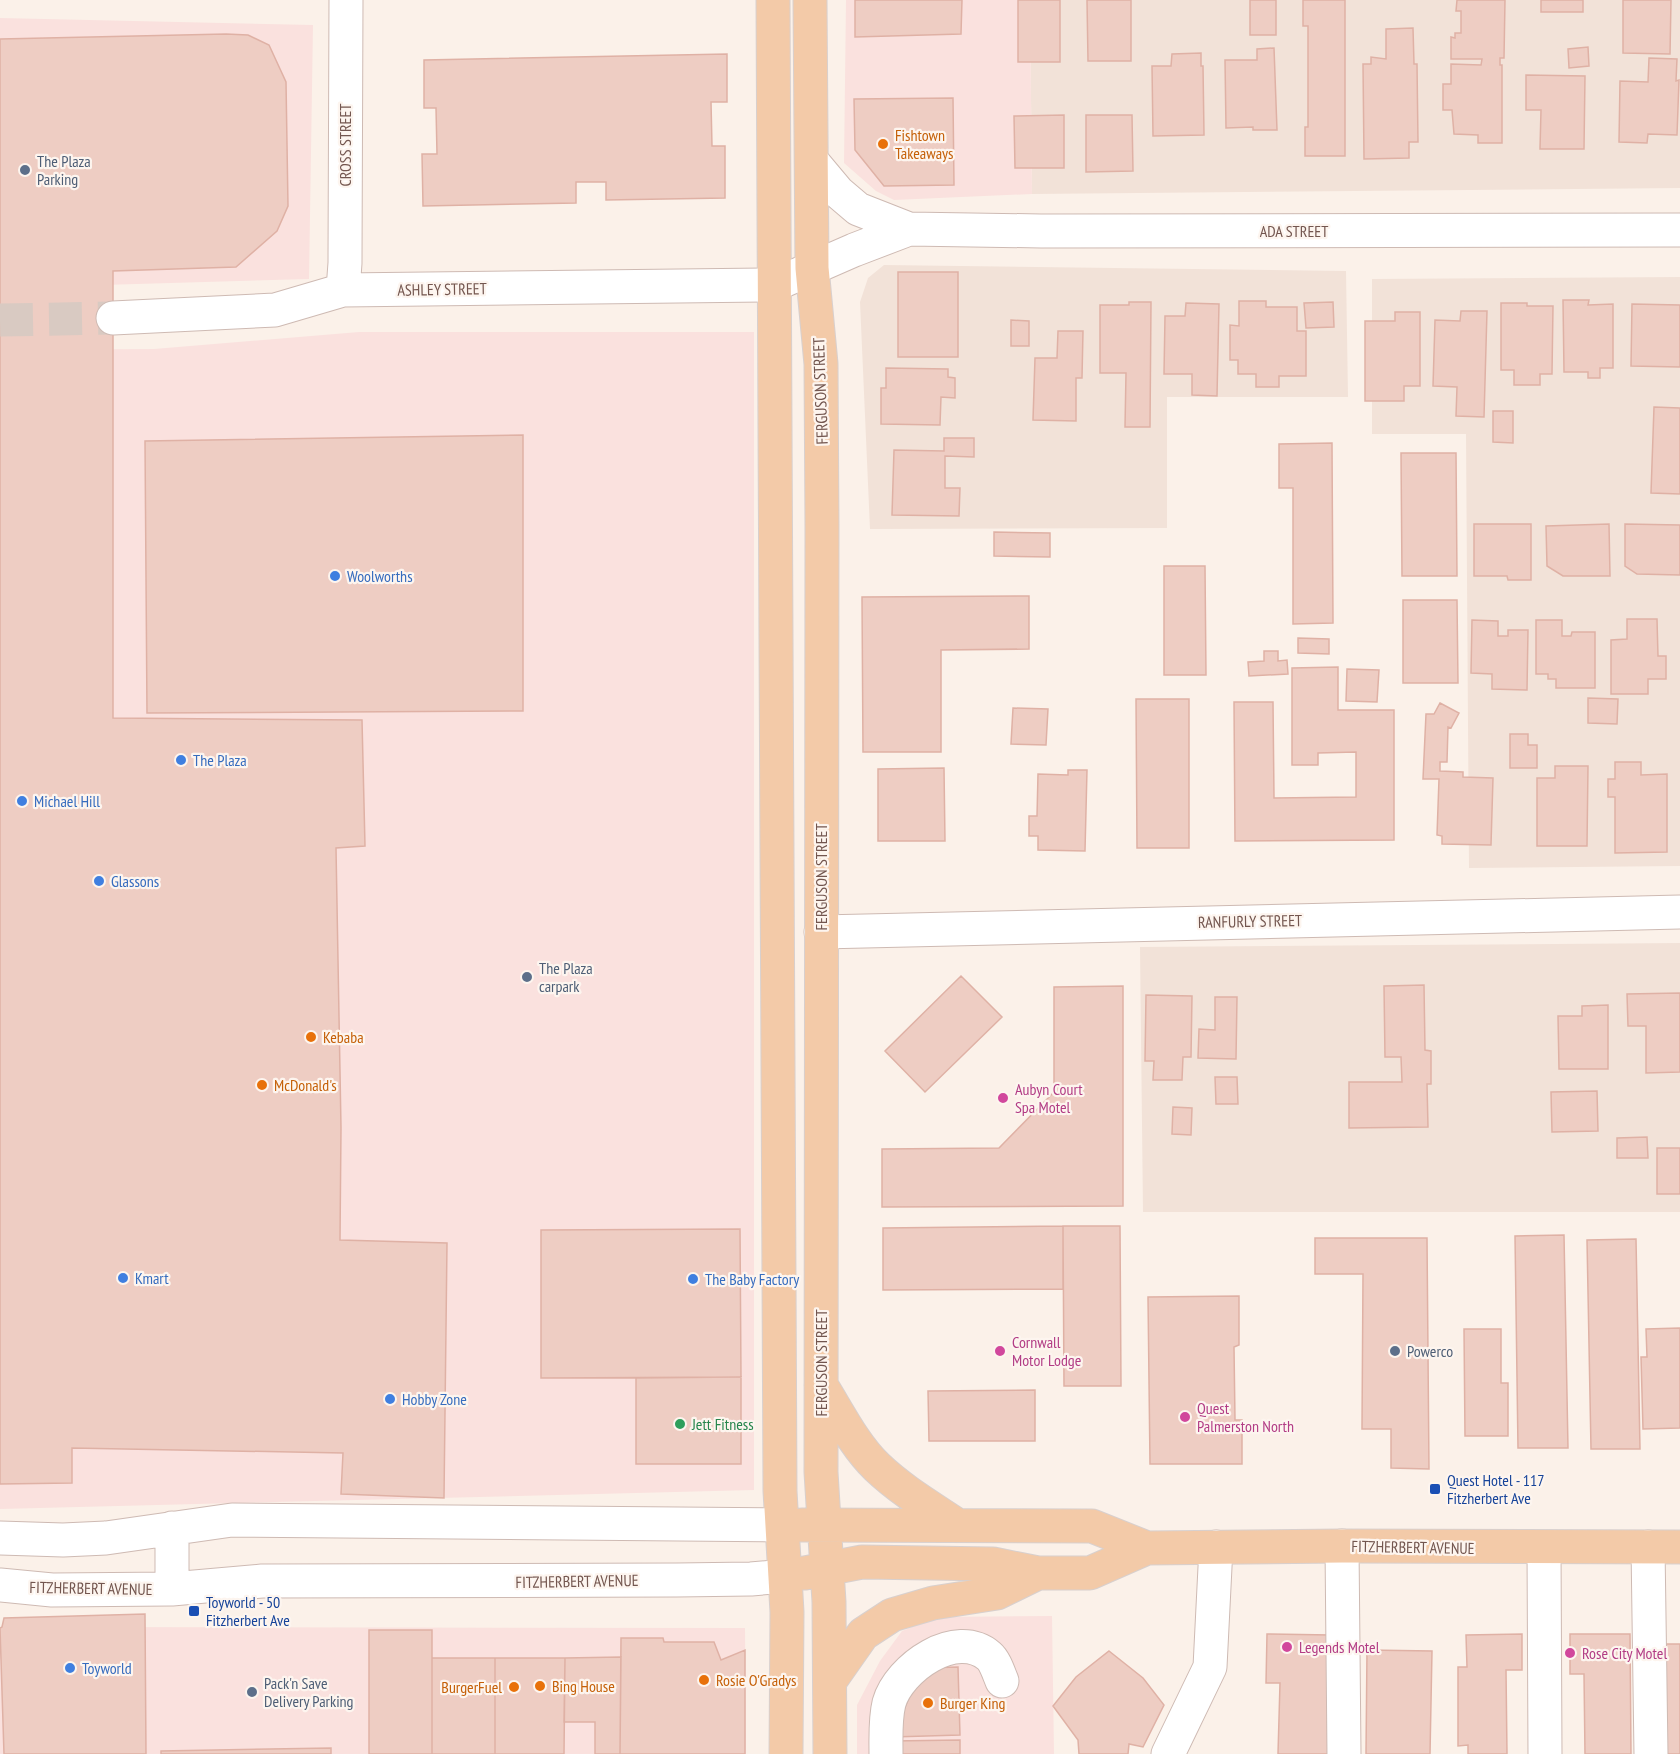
<svg xmlns="http://www.w3.org/2000/svg" width="1680" height="1754" font-family="'PT Sans Narrow',sans-serif">
<rect width="100%" height="100%" fill="#fbf1e9"/>
<path fill="#f2e2d8" d="M1030,0h650v188l-648,6z
M884,265l462,6 2,126h-181v131l-297,1 -10,-227 8,-24z
M1680,277v589l-211,2 -3,-434h-94v-155z
M1680,943v269h-537l-3,-265z"/>
<path fill="#fae1de" d="M846,0h184l2,194 -138,6 -18,-9 -32,-28z
M0,18l313,7 -4,254 -309,9z
M359,332h395v1158l-754,19v-1159l154,-1z
M1052,1616l2,138h-197v-49l23,-44 22,-30 36,-14z
M0,1627l745,1 1,126h-746z"/>
<path fill="#eecdc3" stroke="#dfb1a5" stroke-width="1.5" d="M855,0h107l-1,34 -106,3z
M1018,0h42v62h-42z
M1087,0h44v61h-43z
M1250,0h26v35h-26z
M1303,0h42v156h-40v-29h3v-101h-5z
M1457,0h48l-1,58h-4v7h2v78h-24v-8l-24,-1 -2,-24h-9v-26h8v-20l30,1 1,-6h-31v-22l4,1v-5h6v-22h-5z
M1541,0h42v12h-42z
M1623,0h48l-1,54 -47,-1z
M1413,28l1,36h3l1,78h-9v16l-45,1 -1,-95h8v-7l15,2v-30z
M226,34l22,1 21,10 17,37 2,124 -11,25 -41,36 -123,4v447l249,2 3,126 -29,2 5,280 -1,112 107,3 -3,255 -103,-4 2,-41 -271,-5v35l-72,1v-1445z
M1588,47l1,19 -20,2 -1,-19z
M1274,48l3,82h-24v-3l-27,1 -1,-68h32v-11z
M1201,53v13h2l1,69 -51,1 -1,-70h19l1,-12z
M727,54v48h-16l1,44h13v52l-119,2v-18h-30v21l-153,3 -1,-52h15l-1,-46h-12v-48z
M1649,58l28,1 -1,22 3,-1 -2,55 -29,-1 -1,9 -28,-1 1,-61 28,1z
M1526,75l59,1 -1,73h-44l1,-39h-15z
M953,98l1,87 -70,1 -29,-36 -1,-51z
M1064,115v53h-49l-1,-52z
M1086,115h46l1,56 -47,1z
M898,272h60v85h-60z
M1563,300h26l-1,5 25,-1v64h-13v10h-12v-6h-24z
M1239,301h27v6h31v24h9v45h-27v11h-23v-13h-18v-14h-8v-35l9,1z
M1129,302h22l-1,125h-25l1,-54h-26v-68h29z
M1333,302l1,25 -28,1 -2,-25z
M1186,303l33,1 -2,92 -25,-1v-21h-28l1,-58h20z
M1501,303h26v3h26l-1,68h-12v11h-26v-15h-13z
M1632,304l48,1v62l-49,-1z
M1461,311h26l-3,106 -28,-1 1,-29 -24,-1 2,-66 25,1z
M1395,312h25v74h-16v15h-39v-80h30z
M1011,320l18,1v25h-18z
M1058,331h25l-1,47h-6v43l-43,-1 2,-62h22z
M886,368l62,1v8l7,1v20l-14,-1 -1,28 -59,-1v-36h5z
M1654,407l26,1v86l-29,-1z
M1493,411h20v32l-20,-1z
M523,435v276l-376,2 -2,-272z
M944,438h30v19l-29,-1v32h15l-1,28 -67,-1 2,-65 50,1z
M1332,443l1,180 -40,1v-136h-14v-44z
M1401,453h55l1,123h-55z
M1474,524h57v56h-23l-1,-4h-33z
M1609,524l1,52h-47l-16,-10 -1,-40z
M1625,524l55,1v50l-43,-1 -12,-8z
M994,532l56,1v24l-56,-1z
M1164,566h41l1,109h-42z
M1029,596v53l-88,1v102h-78l-1,-155z
M1403,600h54l1,83h-55z
M1627,619h30l1,37h8v23h-18v15h-37v-54l16,-1z
M1472,620l26,1v15h10v-6h20l-1,60 -35,-1v-15l-21,-1z
M1536,620h26v16h9l1,-4h23v56h-39v-9h-8v-5h-12z
M1298,638l31,1v15l-31,-1z
M1264,651h14v10l9,-1 1,14 -39,2 -1,-14 16,-1z
M1338,667v43h56v130l-159,1 -1,-139h39l1,96 82,-1v-45l-38,1v12h-26v-97z
M1347,669l32,1 -2,32 -31,-1z
M1588,698l30,1 -1,25 -29,-1z
M1136,699h53v149h-52z
M1440,703l19,10 -8,15 -3,-1 -1,35h-7v9l23,1v5l30,1 -2,67 -49,-1v-8l-5,-1 2,-56h-16l3,-65h8z
M1013,708l35,1 -2,36 -35,-1z
M1510,734h18v11h9v23h-27z
M1615,762h26v13l26,-1v78l-52,1v-56h-7v-18h7z
M1555,766h33l-1,80h-50v-68h18z
M944,768l1,73h-67v-72z
M1068,770h19l-2,81 -47,-1v-14h-9v-20h8l1,-42 30,1z
M961,976l41,41 -77,75 -40,-41z
M1424,985l1,65 6,1v33h-4l1,43 -79,1v-46h53l-1,-25h-16l-1,-71z
M1123,986v220l-241,1v-58l117,-1 55,-56v-105z
M1680,993v79l-34,1v-47h-18l-1,-32z
M1146,995l46,1 -1,61h-8l-1,23h-29l1,-19h-9z
M1215,997h22l-1,62 -38,-1 1,-29 16,1z
M1608,1005v64h-49l-1,-53h24v-10z
M1215,1077h22l1,27h-22z
M1597,1091l1,40 -46,1 -1,-40z
M1173,1107l19,1 -1,27 -19,-1z
M1647,1137l1,21h-31v-20z
M1657,1148h23v46h-23z
M1063,1226v63l-180,1v-62z
M1063,1226h57l1,160h-57z
M740,1229l1,148 -200,1v-148z
M1564,1235l4,213h-50l-3,-212z
M1315,1238h112l2,231 -38,-1v-39h-29l1,-155h-48z
M1636,1239l4,210h-49l-4,-209z
M1239,1296v49l-5,2 1,73h7v44h-92l-2,-167z
M1680,1328v100l-37,1 -2,-72h6l-1,-28z
M1464,1329h37v54h7v53h-43z
M741,1377v87h-105v-86z
M1035,1390v51h-106l-1,-50z
M145,1614l1,140h-142l-4,-126 2,-1 2,-9z
M369,1630h63v124h-63z
M1267,1634l63,1 -2,119h-50l2,-71h-14z
M1522,1634v36h-16l1,84h-39v-9l-10,1v-79h9l-1,-32z
M1570,1634h60l1,120h-46l-1,-80h-14z
M621,1638h42l1,4h50l7,18 24,-10v104h-125z
M1666,1644h14v110h-14z
M1367,1650l65,1 -2,103h-64z
M1109,1651l34,27 21,27 -21,42 -14,-3 -1,10h-49l-1,-14 -25,-34 23,-29z
M621,1657l-1,97h-25v-32h-31l1,-64z
M432,1658h63v96h-63z
M495,1658h70l-1,96h-69z
M958,1667l2,68 -67,2 28,-69z
M960,1740v14h-68v-13z
M331,1748v6h-170v-3z"/>
<g fill="none" stroke-linecap="round" stroke-linejoin="round">
<path stroke="#d9cac2" stroke-width="33" stroke-dasharray="33 16" stroke-linecap="butt" d="M0,320l113,-2"/>
<g stroke="#cebab3" stroke-width="35">
<path id="minor" d="M812,161l26,31 20,17 51,20 132,2 639,-1
M343,290l2,-27 1,-263
M113,318l162,-8 68,-20 431,-5 80,-35 55,-21
M821,932l859,-20
M0,1538l63,2 43,-2 126,-18 551,5
M1342,1546l2,208
M1648,1547l3,207
M1544,1548l1,206
M0,1585l52,5 120,-1 90,-8 415,-1 74,-1 34,-3
M172,1589v-61
M886,1754c0,-16 -1,-35 3,-51 10,-35 67,-75 100,-47 6,5 10,18 13,25
M1168,1754l42,-87 6,-120"/>
</g>
<g stroke="#d8d0ce" stroke-width="35">
<path id="major" d="M773,0l7,1491 7,121 -1,142
M810,0l2,268 9,96 1,163 -1,945 8,130 1,152
M821,1385c17,27 33,60 56,82 24,23 53,40 80,58
M802,1525l290,1 55,22
M805,1573l57,-11 131,2 45,9h52l57,-25 195,-2 338,1
M830,1681l33,-47 29,-19 41,-12 64,-10 41,-20"/>
</g>
<use href="#minor" stroke="#fff" stroke-width="33"/>
<use href="#major" stroke="#f3caa8" stroke-width="33"/>
</g>
<g fill="#e8710a" stroke="#fdf5ef" stroke-width="2">
<circle cx="883" cy="144" r="6"/>
<circle cx="311" cy="1037" r="6"/>
<circle cx="262" cy="1085" r="6"/>
<circle cx="704" cy="1680" r="6"/>
<circle cx="540" cy="1686" r="6"/>
<circle cx="514" cy="1687" r="6"/>
<circle cx="928" cy="1703" r="6"/>
</g>
<g fill="#5c6f8a" stroke="#fdf5ef" stroke-width="2">
<circle cx="25" cy="170" r="6"/>
<circle cx="527" cy="977" r="6"/>
<circle cx="1395" cy="1351" r="6"/>
<circle cx="252" cy="1692" r="6"/>
</g>
<g fill="#3f7fe0" stroke="#fdf5ef" stroke-width="2">
<circle cx="335" cy="576" r="6"/>
<circle cx="181" cy="760" r="6"/>
<circle cx="22" cy="801" r="6"/>
<circle cx="99" cy="881" r="6"/>
<circle cx="123" cy="1278" r="6"/>
<circle cx="693" cy="1279" r="6"/>
<circle cx="390" cy="1399" r="6"/>
<circle cx="70" cy="1668" r="6"/>
</g>
<g fill="#d1479c" stroke="#fdf5ef" stroke-width="2">
<circle cx="1003" cy="1098" r="6"/>
<circle cx="1000" cy="1351" r="6"/>
<circle cx="1185" cy="1417" r="6"/>
<circle cx="1287" cy="1647" r="6"/>
<circle cx="1570" cy="1653" r="6"/>
</g>
<circle fill="#2e9e5b" stroke="#fdf5ef" stroke-width="2" cx="680" cy="1424" r="6"/>
<g fill="#1a4fb4" stroke="#fdf5ef" stroke-width="2">
<rect x="1429" y="1483" width="12" height="12" rx="3"/>
<rect x="188" y="1605" width="12" height="12" rx="3"/>
</g>
<g text-anchor="middle" dominant-baseline="central" stroke-width="4.5" stroke-linejoin="round" paint-order="stroke">
<g font-size="16" fill="#c56008" stroke="#fdf5ef" text-anchor="start">
<text x="895" y="135">Fishtown<tspan x="895" dy="18">Takeaways</tspan></text>
<text x="323" y="1037">Kebaba</text>
<text x="274" y="1085">McDonald's</text>
<text x="716" y="1680">Rosie O'Gradys</text>
<text x="552" y="1686">Bing House</text>
<text x="502" y="1687" text-anchor="end">BurgerFuel</text>
<text x="940" y="1703">Burger King</text>
</g>
<g font-size="16" fill="#73564f" stroke="#fdf5ef">
<text transform="translate(345 145) rotate(-90)">CROSS STREET</text>
<text x="1294" y="231">ADA STREET</text>
<text transform="translate(442 289) rotate(-1)">ASHLEY STREET</text>
<text transform="translate(820 391) rotate(-92)">FERGUSON STREET</text>
<text transform="translate(821 877) rotate(-90)">FERGUSON STREET</text>
<text transform="translate(1250 921) rotate(-1)">RANFURLY STREET</text>
<text transform="translate(821 1363) rotate(-90)">FERGUSON STREET</text>
<text transform="translate(1413 1547) rotate(1)">FITZHERBERT AVENUE</text>
<text transform="translate(577 1581) rotate(-1)">FITZHERBERT AVENUE</text>
<text transform="translate(91 1588) rotate(1)">FITZHERBERT AVENUE</text>
</g>
<g font-size="16" fill="#4e5e75" stroke="#fdf5ef" text-anchor="start">
<text x="37" y="161">The Plaza<tspan x="37" dy="18">Parking</tspan></text>
<text x="539" y="968">The Plaza<tspan x="539" dy="18">carpark</tspan></text>
<text x="1407" y="1351">Powerco</text>
<text x="264" y="1683">Pack'n Save<tspan x="264" dy="18">Delivery Parking</tspan></text>
</g>
<g font-size="16" fill="#366cbe" stroke="#fdf5ef" text-anchor="start">
<text x="347" y="576">Woolworths</text>
<text x="193" y="760">The Plaza</text>
<text x="34" y="801">Michael Hill</text>
<text x="111" y="881">Glassons</text>
<text x="135" y="1278">Kmart</text>
<text x="705" y="1279">The Baby Factory</text>
<text x="402" y="1399">Hobby Zone</text>
<text x="82" y="1668">Toyworld</text>
</g>
<g font-size="16" fill="#b23c85" stroke="#fdf5ef" text-anchor="start">
<text x="1015" y="1089">Aubyn Court<tspan x="1015" dy="18">Spa Motel</tspan></text>
<text x="1012" y="1342">Cornwall<tspan x="1012" dy="18">Motor Lodge</tspan></text>
<text x="1197" y="1408">Quest<tspan x="1197" dy="18">Palmerston North</tspan></text>
<text x="1299" y="1647">Legends Motel</text>
<text x="1582" y="1653">Rose City Motel</text>
</g>
<g font-size="16" fill="#27864d" stroke="#fdf5ef" text-anchor="start">
<text x="692" y="1424">Jett Fitness</text>
</g>
<g font-size="16" fill="#164399" stroke="#fdf5ef" text-anchor="start">
<text x="1447" y="1480">Quest Hotel - 117<tspan x="1447" dy="18">Fitzherbert Ave</tspan></text>
<text x="206" y="1602">Toyworld - 50<tspan x="206" dy="18">Fitzherbert Ave</tspan></text>
</g>
</g>
</svg>
